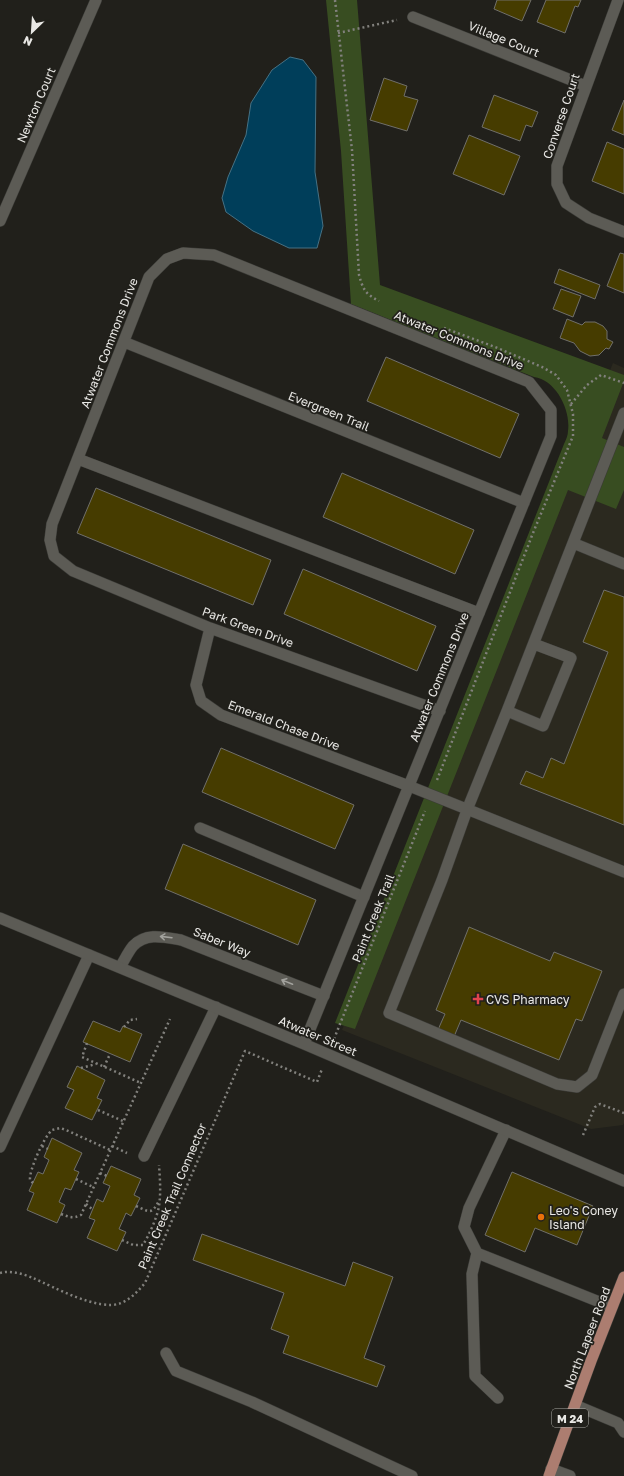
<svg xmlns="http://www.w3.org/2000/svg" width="624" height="1476" font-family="'Golos Text',sans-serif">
<rect width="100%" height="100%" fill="#21201b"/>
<path fill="#2b291f" d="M613,363l11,5v755l-1,2 -32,4 -249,-99z"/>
<path fill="#384d21" d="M326,0h31l23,285 244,90v6l-22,57 22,9v43l-8,19 -48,-19 -213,539 -20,-6 229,-579c2,-4 4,-9 4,-13 3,-21 -12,-51 -34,-54l-183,-73 -10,-153z"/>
<path fill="#003e5a" stroke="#467184" d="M290,57l13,3 13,17 -1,95 8,54 -6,22h-28l-36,-17 -27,-19 -4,-14 6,-21 18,-42 5,-32 21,-33z"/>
<path fill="#463c00" stroke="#706f6a" d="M497,0h34l-9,21 -28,-12z
M546,0h35l-3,7 -3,-1 -10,27 -28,-11z
M384,78l23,8 -3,10 14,4 -11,31 -37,-11z
M494,95l44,17 -6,15 -6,-2 -6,16 -38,-14z
M624,100v35l-12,-5z
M469,135l51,21 -16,39 -51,-21z
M607,142l17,7v45l-32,-13z
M620,253l4,1v39l-17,-7z
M559,269l41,16 -5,14 -41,-16z
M561,289l20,7 -8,21 -20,-8z
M567,319l15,6 3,-3h10l8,4 4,5v8l6,3 -4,7 -3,-1 -7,7 -9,1 -10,-5 -6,-8 -14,-5z
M386,357l133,57 -19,44 -133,-57z
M342,473l132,57 -19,44 -132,-57z
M96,488l175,72 -18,45 -176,-72z
M303,569l133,57 -19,45 -133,-57z
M604,590l20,7v228l-104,-41 6,-13 17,7 8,-20 13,6 44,-112 -25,-10z
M221,748l133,57 -19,44 -133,-57z
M183,844l133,56 -18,45 -133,-56z
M469,927l81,34 4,-9 48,19 -20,50 -6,-2 -17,41 -98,-40 -8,19 -16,-7 8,-18 -9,-4z
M93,1021l27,11 3,-6 19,8 -12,28 -47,-20z
M77,1066l28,14 -8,18 5,2 -10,20 -27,-12 9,-18 -7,-3z
M52,1138l30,15 -8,17 5,2 -8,18 -6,-2 -6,14 6,3 -8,18 -30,-13 7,-17 -5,-2 9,-19 5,2 6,-14 -5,-3z
M111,1166l30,13 -7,16 6,3 -9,18 -5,-3 -7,16 7,3 -9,19 -30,-13 8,-18 -6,-2 8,-19 6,3 7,-16 -7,-3z
M512,1172l81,34 -16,39 -42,-17 -10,24 -40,-17z
M202,1234l143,52 8,-24 40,15 -29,81 21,8 -8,21 -94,-34 6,-17 -18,-7 13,-36 -91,-33z"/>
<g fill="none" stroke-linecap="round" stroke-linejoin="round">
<g stroke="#3b3b37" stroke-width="12">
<path id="service" d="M624,413l-117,298 -40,99 -25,70 -53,133 168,71 20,3 15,-12 32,-81
M78,459l401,154
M573,543l51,21
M507,711l36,15 28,-68 -37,-14
M409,786l215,86
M200,828l164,69
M120,967c4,-6 8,-15 13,-21 13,-14 31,-9 48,-6l143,56
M506,1130l-37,78 -5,19 13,26 135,54
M0,1147l89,-192
M144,1156l72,-149
M477,1253l-5,21 3,102 23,22
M166,1353l10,18 76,31 160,74
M575,1405l43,18 6,9
M551,1469l19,7"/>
</g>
<g stroke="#3b3b37" stroke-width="12">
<path id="minor" d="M618,0l-61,166v18l9,19 23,15 35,14
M413,17l173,69
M0,221l96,-221
M124,342l400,161
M210,628l-14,57 5,16 20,14 188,71
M0,918l304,126 320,137
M304,1044l247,-608v-26l-22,-28 -315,-127 -31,-2 -16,6 -18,18 -97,247 -2,16 4,16 19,15 137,57 230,83"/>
</g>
<g stroke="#3b3b37" stroke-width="12">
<path id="primary" d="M549,1476l42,-115 33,-84"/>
</g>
<path stroke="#82817d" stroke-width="2.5" stroke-dasharray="2 3" stroke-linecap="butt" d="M335,0l17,150 7,125c4,14 6,19 20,26
M338,33l59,-13
M571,404l16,-19 14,-10 23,8
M437,780l96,-247 40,-97v-22l-6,-24 -11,-15 -14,-8 -47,-20 -51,-19
M124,1027l6,-7 7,-1
M334,1039l91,-228
M87,1043l-5,14 59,26
M104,1067l6,-13
M81,1068l15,-4
M98,1110l25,11
M583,1135l12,-28 5,-3 24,9
M42,1146l6,3
M112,1146l15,7
M100,1173l7,3
M76,1179l17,8
M33,1183l-3,-3c-1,-10 14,-43 22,-50l8,-2 6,2 44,20
M86,1204l6,5
M136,1206c14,6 15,9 23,-5
M61,1214c8,3 12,5 20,1l89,-196
M122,1240l11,5h10c6,-10 14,-27 16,-39 2,-13 1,-27 0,-41
M0,1273c11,-3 23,1 33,5 21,9 66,34 88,25 10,-4 17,-12 24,-20l100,-232 72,31 5,-13"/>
<use href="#service" stroke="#5c5b55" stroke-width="11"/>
<use href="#minor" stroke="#5c5b55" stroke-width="11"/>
<use href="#primary" stroke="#ac7d70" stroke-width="11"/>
</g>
<defs><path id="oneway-shaft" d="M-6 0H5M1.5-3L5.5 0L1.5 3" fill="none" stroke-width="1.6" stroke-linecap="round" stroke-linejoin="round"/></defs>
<g stroke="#a2a29d">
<use href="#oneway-shaft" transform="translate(166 937) rotate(-173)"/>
<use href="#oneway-shaft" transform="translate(287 982) rotate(-158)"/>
</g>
<path fill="#e0444e" stroke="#21201b" stroke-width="1.5" d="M476 993h4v4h4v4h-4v4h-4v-4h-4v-4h4z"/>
<circle fill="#e8710a" stroke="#21201b" stroke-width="1.5" cx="541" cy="1217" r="4"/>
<g text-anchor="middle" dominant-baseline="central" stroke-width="3.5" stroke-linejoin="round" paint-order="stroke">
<rect fill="#21201b" stroke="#adaca8" stroke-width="1" x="552" y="1409" width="36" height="18" rx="3"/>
<g font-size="11" font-weight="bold" fill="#e9e8e5">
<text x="570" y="1418">M 24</text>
</g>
<g font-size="12" fill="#e9e8e5" stroke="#21201b">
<text transform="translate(504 39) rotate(22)">Village Court</text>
<text transform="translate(36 105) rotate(-67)">Newton Court</text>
<text transform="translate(561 116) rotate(-71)">Converse Court</text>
<text transform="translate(459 340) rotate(22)">Atwater Commons Drive</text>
<text transform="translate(109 343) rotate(-69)">Atwater Commons Drive</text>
<text transform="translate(329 411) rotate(22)">Evergreen Trail</text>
<text transform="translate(248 627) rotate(20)">Park Green Drive</text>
<text transform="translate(439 677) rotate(-68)">Atwater Commons Drive</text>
<text transform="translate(284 725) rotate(21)">Emerald Chase Drive</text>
<text transform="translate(373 918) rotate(-68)">Paint Creek Trail</text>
<text transform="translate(222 942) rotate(22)">Saber Way</text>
<text transform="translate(318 1036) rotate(23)">Atwater Street</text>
<text transform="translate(172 1196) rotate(-67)">Paint Creek Trail Connector</text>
<text transform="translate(587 1338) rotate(-69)">North Lapeer Road</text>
</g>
<g font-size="12" fill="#e9e8e5" stroke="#21201b" text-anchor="start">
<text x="486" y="999">CVS Pharmacy</text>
<text x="549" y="1210">Leo's Coney<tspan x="549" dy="14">Island</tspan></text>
</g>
</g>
<g transform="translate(32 32) rotate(205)" stroke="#21201b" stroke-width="3" paint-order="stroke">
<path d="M0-3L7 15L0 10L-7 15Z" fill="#e9e8e5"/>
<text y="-6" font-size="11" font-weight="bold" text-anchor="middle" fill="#e9e8e5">N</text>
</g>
</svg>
